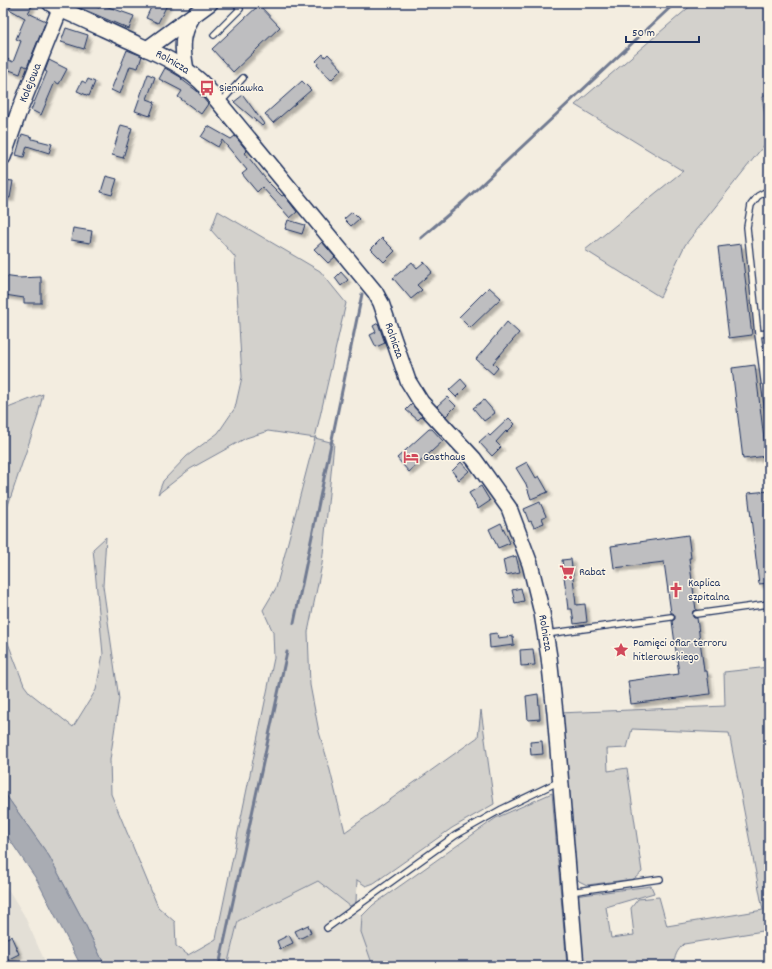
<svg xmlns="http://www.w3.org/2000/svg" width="772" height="969" font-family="Dekko,sans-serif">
<defs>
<filter id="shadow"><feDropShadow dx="3.5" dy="3.5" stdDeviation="1" flood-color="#0004"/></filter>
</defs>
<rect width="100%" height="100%" fill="#f3ede0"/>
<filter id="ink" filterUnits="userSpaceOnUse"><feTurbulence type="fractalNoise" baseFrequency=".025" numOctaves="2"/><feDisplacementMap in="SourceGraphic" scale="8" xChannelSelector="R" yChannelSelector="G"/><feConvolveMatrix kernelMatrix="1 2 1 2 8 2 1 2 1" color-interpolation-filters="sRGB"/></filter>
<g filter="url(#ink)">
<path fill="#e3dfd6" d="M3,881l21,34 23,51h-44z
M319,881l43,35 -1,16 12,34h-146l11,-44z"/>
<path fill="#d3d1cc" stroke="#778095" d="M694,3h75v87l-7,8 7,41 -84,106 -25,52 -75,-47 98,-79 -108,-66z
M218,211l102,60 26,32 -31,135 19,5 -12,121 -14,68 2,53 9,47 9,30 17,70 133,-95 3,-27 13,94 -42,24 -78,55 -8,3 -9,-6 -1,22 -6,4 -32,-25 -80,40 -11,45h-122l-20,-42 -36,-68 -46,-65v-161l21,55 6,8 43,34 23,-37 7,-36 -10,-105 13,-12 -3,49 16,113 -9,61 1,34 47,113 17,15 1,24 12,9 28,-16 58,-281 -1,-26 -10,-22 13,-22 39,-150 -47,-7 -22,7 -56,31 -32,25 5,-13 24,-25 31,-23 17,-25 7,-31 -7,-120 -24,-27z
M43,394l-6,25 -34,101v-110z
M769,667v263l-85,14c-7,6 -10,13 -10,22h-92l-7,-70 76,-10 3,7 -48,14 5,31 23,-3 -3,-27 7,-9 21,-2 8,29 96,-16 -34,-177 -97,-4 -5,19 -20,1 1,22 19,-3 15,104 -8,7 -47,6 -8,-4 -7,-10 -13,-158 166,-7 -1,-34z
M552,793l15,173h-194l-12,-34 1,-16 11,-11 123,-87z"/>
<path fill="#a9acb3" stroke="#707a91" d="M3,791l46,65 36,68 20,42h-24l-44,-86 -34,-50z"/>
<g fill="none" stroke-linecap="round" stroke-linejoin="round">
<path stroke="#707a91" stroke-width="3" d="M421,238l42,-36 212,-199
M294,623l68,-329
M219,966l68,-314"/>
</g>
<path fill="#bebec0" stroke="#1b2f5e" filter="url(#shadow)" d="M13,3h13l6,3 -4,7 18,8 -19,46 -4,-2 -3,9 -16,-6 3,-9 6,3 8,-21 -5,-2 9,-21 -16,-9z
M69,3h20l10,5 1,-4 34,12 -5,13z
M153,3h15l-10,20 -12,-5z
M259,5l21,22 -47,45 -21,-23z
M66,28l22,7 -4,14 -23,-7z
M127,50l15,6 -4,12 -8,-2 -10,28 -9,-4z
M323,54l2,3 3,-3 14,15 -11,11 -14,-15 1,-2 -2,-2z
M49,60l18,9 -8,15 -4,-2 -14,33 -10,-5 16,-38 -2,-1z
M165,68l17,10 -1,1 16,12 11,13 -7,10 -23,-17 4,-6 -23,-12z
M148,74l7,3 -8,22 8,3 -5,14 -15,-5z
M88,79l7,3 -6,14 -12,-5 5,-10 4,2z
M302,81l9,9 -38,33 -8,-9z
M243,95l21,29 -2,2 -28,-24z
M121,125l11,3 -9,30 -11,-3z
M208,126l23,13 4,-3 12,15 -2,2 23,29 14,14 2,-1 13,17 -7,6 -28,-31 -5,5 -15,-18 5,-4 -25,-30 -4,7 -17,-10z
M22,134l10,3v2l20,5 -3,9 -22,-7 -3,11 -8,-2z
M106,176l11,3 -5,16 -11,-3z
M4,180l9,1 -3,17 -7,-1z
M352,212l7,7 -8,7 -7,-7z
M288,220l17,5 -3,9 -17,-5z
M73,228l19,3 -2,12 -19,-3z
M382,238l13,13 -11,11 -13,-13z
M322,242l13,15 -7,6 -14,-14z
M741,244l11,91 -23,3 -11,-91z
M412,262l5,6 7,-6 8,10 -15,13 5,5 -11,9 -18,-21z
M341,272l7,8 -7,6 -6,-8z
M3,276l15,2 23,-1v26h-17v-5l-19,-3 -2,-6z
M489,287l12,11 -31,30 -11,-11z
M507,322l12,11 -26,30 5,5 -5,6 -17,-15z
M378,323l7,20 -9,4 -6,-12 6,-3 -3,-6z
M755,365l11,91 -23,3 -11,-91z
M461,379l6,7 -11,11 -7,-7z
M447,397l9,9 -10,10 -9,-10z
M484,400l11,13 -11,8 -11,-13z
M412,404l10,12 -4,4 -12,-10z
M509,418l6,6 -8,8 -1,-1 -10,11 5,5 -9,9 -13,-14 9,-8 2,2z
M429,429h3l11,12 -34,31 -12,-14z
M461,462l8,9 -10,9 -7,-9z
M527,462l9,16 3,-2 9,16 -17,7 -5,-15 -10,-16z
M481,486l9,15 -12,8 -9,-16z
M769,491v92l-10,1 -11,-91z
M540,502l6,14 -4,2 2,5 -10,4 -3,-6 -2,1 -5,-13z
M501,523l9,20 -12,5 -9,-19z
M688,535l3,23h-2l7,52 -3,1 -1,4 2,3h3l7,53h3l3,23 -79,10 -3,-23 51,-7 -7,-53 3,-2v-3l-2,-3h-2l-7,-51 -50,6 -3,-22z
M516,556l4,16 -14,3 -3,-15z
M571,559l5,46 9,-1 2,18 -13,2 -2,-15h-4l-6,-49z
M521,588l3,13 -9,2 -3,-13z
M497,633l1,5 15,-2 1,9 -24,3 -1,-14z
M533,649l2,16 -14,1 -1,-16z
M538,694l2,25 -12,1 -2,-24z
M542,741l1,13 -12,1 -1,-13z
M308,925l3,8 -12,6 -4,-8z
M289,935l4,8 -13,6 -3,-8z
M11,936l8,18 -16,8v-22z"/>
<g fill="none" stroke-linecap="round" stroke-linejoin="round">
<g stroke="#1b2f5e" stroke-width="8">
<path id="lane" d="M214,35l26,-26 -5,-6
M220,103l23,-25
M769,190l-11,6 -7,9 -4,22 11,107 11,84
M758,334l11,-1
M696,614l73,-10
M546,634l125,-17
M570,892l90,-13
M327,928l129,-93 46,-26 58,-28"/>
</g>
<g stroke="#1b2f5e" stroke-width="18">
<g id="secondary">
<path id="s1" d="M50,3l10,6c23,10 46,21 68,31 28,13 58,25 79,48l168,204 6,11 27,78 13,21 53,57 35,49 21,56 12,49 7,44 6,56 21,253"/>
<path d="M147,49l63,-46"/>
<path d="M186,70c-4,-22 -5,-34 6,-53"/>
<path id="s2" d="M3,157l15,-43 42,-105"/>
</g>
</g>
<use href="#lane" stroke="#fcf5e5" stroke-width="5.5"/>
<use href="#secondary" stroke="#fcf5e5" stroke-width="15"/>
</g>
</g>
<defs>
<g id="bus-bare" transform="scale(1.2)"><path d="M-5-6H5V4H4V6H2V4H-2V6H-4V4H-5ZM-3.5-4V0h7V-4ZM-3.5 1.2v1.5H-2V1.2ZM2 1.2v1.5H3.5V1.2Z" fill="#d1495b" stroke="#fcf5e5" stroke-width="2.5" paint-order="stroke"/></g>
<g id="hotel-bare" transform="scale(1.2)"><path d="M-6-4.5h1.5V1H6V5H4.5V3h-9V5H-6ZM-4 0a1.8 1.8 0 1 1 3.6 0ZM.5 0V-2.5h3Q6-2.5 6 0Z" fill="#d1495b" stroke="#fcf5e5" stroke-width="2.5" paint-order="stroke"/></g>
<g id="supermarket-bare" transform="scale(1.2)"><path d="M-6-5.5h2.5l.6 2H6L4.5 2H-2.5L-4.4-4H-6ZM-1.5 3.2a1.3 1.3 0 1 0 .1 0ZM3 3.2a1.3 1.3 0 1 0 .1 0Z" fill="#d1495b" stroke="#fcf5e5" stroke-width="2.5" paint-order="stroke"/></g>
<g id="church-bare" transform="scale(1.2)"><path d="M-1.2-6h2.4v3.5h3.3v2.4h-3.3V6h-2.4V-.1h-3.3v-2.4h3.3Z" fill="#d1495b" stroke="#fcf5e5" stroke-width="2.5" paint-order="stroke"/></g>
<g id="sight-bare" transform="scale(1.2)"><path d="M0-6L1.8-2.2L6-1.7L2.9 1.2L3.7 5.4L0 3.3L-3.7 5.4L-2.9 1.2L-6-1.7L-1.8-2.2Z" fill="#d1495b" stroke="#fcf5e5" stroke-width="2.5" paint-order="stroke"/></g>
</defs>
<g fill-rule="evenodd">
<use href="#bus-bare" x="207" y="88"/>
<use href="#hotel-bare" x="411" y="457"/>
<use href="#supermarket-bare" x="567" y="572"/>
<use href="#church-bare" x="676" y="590"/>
<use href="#sight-bare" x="621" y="650"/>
</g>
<g text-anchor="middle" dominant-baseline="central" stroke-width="3" stroke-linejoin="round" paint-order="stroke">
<g font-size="12" fill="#1b2f5e" stroke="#fcf5e5">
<text stroke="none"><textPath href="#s1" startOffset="136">Rolnicza</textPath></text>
<text stroke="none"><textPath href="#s2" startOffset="79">Kolejowa</textPath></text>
<text stroke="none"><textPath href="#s1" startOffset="496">Rolnicza</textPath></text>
<text stroke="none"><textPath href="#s1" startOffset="832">Rolnicza</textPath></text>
</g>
<g font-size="12" fill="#1b2f5e" stroke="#fcf5e5" text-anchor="start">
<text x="219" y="88">Sieniawka</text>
<text x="423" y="457">Gasthaus</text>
<text x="579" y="572">Rabat</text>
<text x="688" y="583">Kaplica<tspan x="688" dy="14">szpitalna</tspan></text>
<text x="633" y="643">Pamięci ofiar terroru<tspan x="633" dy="14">hitlerowskiego</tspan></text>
</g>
</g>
<rect width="772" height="969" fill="none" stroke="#fcf5e5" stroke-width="16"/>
<rect x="8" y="8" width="756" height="953" fill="none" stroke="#1b2f5e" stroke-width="1.5" filter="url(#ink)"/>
<path d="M626 36v6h73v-6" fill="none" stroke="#1b2f5e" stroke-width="2"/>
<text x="632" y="36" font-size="12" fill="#1b2f5e" stroke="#fcf5e5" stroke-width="3" paint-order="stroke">50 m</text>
</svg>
